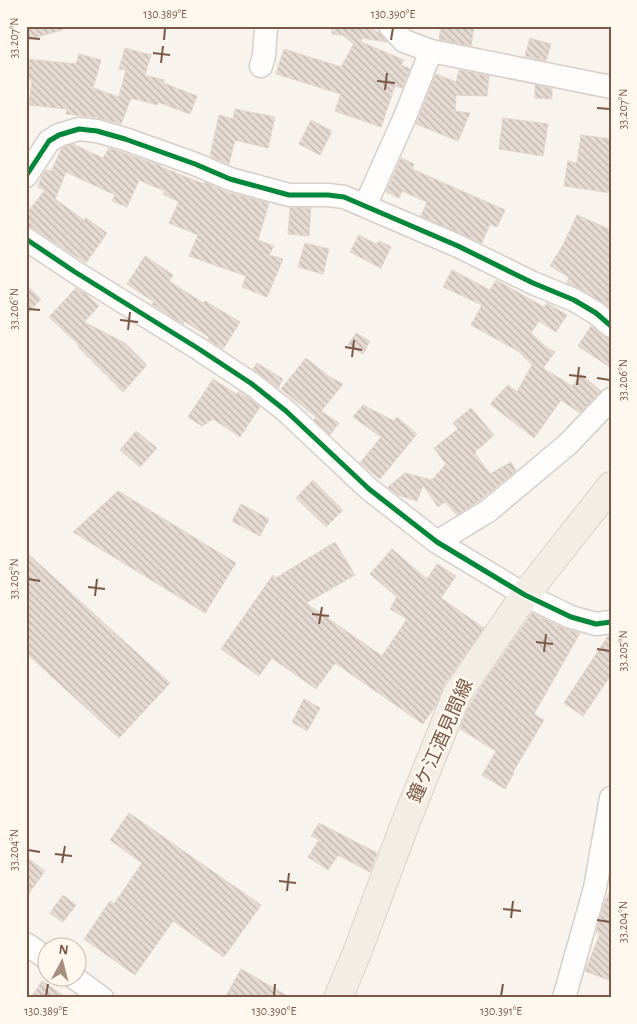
<svg xmlns="http://www.w3.org/2000/svg" width="637" height="1024" font-family="'Alegreya Sans','Noto Sans JP',sans-serif">
<defs>
<pattern id="building-back-hatch" width="6" height="6" patternUnits="userSpaceOnUse" patternTransform="scale(1.25)"><rect width="6" height="6" fill="#e5dbd3"/><path d="M-1 5l2 2M0 0l6 6M5-1l2 2" fill="none" stroke="#bfb4ad"/></pattern>
</defs>
<rect width="100%" height="100%" fill="#f8f3ec"/>
<path fill="url(#building-back-hatch)" stroke="#e2d5cd" d="M26,26h36l1,4 -37,10z
M332,26h36l11,7 8,9 -25,-4 -1,4 43,18 -3,5 9,4 -8,19 -7,-2 -14,41 -46,-16 6,-17 -65,-20 8,-25 57,18 13,-23 -12,-9 -10,-1z
M441,26h33l-3,20 -32,-7z
M530,38l21,6 -5,17 -21,-5z
M125,48l26,7 -6,20 19,5 -1,3 34,13 -7,18 -32,-12 -1,3 -26,-7 -10,26 -22,-6 -33,-4 1,-5 -38,-4 3,-25h-6v-21l50,5 3,-10 22,6 -8,28 26,9 7,-27 -7,-1z
M459,70l30,6 -2,20 -31,-1 -1,16 15,2 -12,28 -42,-17 20,-50 20,8z
M535,85l17,4v10l-17,-1z
M235,109l40,8 -7,31 -33,-8 -6,24 -19,-8 9,-41 14,4z
M503,118l45,6 -5,32 -44,-7z
M311,120l21,11 -12,24 -21,-11z
M581,135l30,4v54l-47,-7 4,-25 9,2z
M73,144l30,14 6,-10 52,18v1l43,17v-2l22,10 43,11 -11,37 16,6 -5,9 14,4 -16,38 -25,-10 4,-11 -57,-20 9,-21 -29,-12 10,-21 -16,-8 2,-3 -26,-11 -12,27 -15,-6 3,-6 -49,-23 -11,27 29,21 2,-2 21,15 -21,30 -53,-35 -7,-2v-12l19,-24 -7,-3 4,-12 4,-5 5,1 11,-23z
M401,158l13,6 -2,5 93,41 -8,17 -7,-3 -8,19 -61,-27 6,-14 -25,-11 -3,7 -13,-6z
M290,208h21l-2,28 -21,-2z
M577,215l34,15v78l-30,-19 -14,-6 2,-6 -19,-11 13,-21z
M359,235l17,9 4,-3 11,6 -10,21 -31,-16z
M305,243l24,6 -6,25 -25,-7z
M145,256l28,19 -4,6 34,22 2,-2 35,21 -17,27 -15,-10 1,-2 -25,-16 -1,3 -31,-20 2,-2 -27,-18z
M452,270l38,20 6,-10 48,27 3,-4 20,12 -11,17 -17,-11 -8,12 15,14 9,5 -12,16 29,18 9,-12 20,17 -21,22 -19,-13 -27,38 -44,-34 18,-19 9,7 15,-27 -14,-14 -47,-26 11,-20 -39,-18z
M26,285l15,14 -15,16z
M76,288l11,7 12,11 -15,16 41,21 22,22 -24,27 -45,-45 1,-2 -30,-28z
M591,326l12,10 8,3v29l-33,-22z
M356,333l14,8 -7,13 -15,-9z
M306,358l24,19 13,7 -22,27 18,12 -9,12 -16,-15 5,-7 -3,4 -35,-28z
M257,363l26,16 -5,9 -25,-19z
M213,379l23,15 3,-3 21,16 -20,30 -27,-18 -11,7 -14,-9z
M363,405l31,16 3,-4 20,17 -37,45 -20,-16 21,-26 -28,-20z
M471,408l23,27 -19,17 1,3 14,19 21,-12 5,9 -36,29 -23,15 -12,-13 -7,5 -15,-22 -6,16 -19,-6 -10,-8 17,-14 27,7 14,-16 -12,-16 24,-19 -5,-6z
M136,431l21,17 -17,19 -20,-17z
M313,480l30,30 -17,17 -30,-29z
M118,491l118,72 -31,50 -132,-81z
M241,504l28,15 -9,17 -28,-15z
M335,542l20,33 -49,28 76,53 25,-37 -17,-10 7,-12 -27,-23 22,-25 35,30 10,-15 19,12 -15,22 43,30 -40,57 -8,20 -13,19 -88,-61 -19,26 -44,-31 -13,18 -38,-27 52,-74 3,3z
M26,552l144,131 -51,55 -93,-85z
M532,613l33,16 15,4 -46,81 10,6 -31,52 1,1 -9,16 -23,-14 14,-24 -36,-22 8,-21 14,-23z
M611,635v40l-28,41 -19,-13 44,-67z
M304,699l16,9 -13,23 -15,-9z
M129,813l132,92 -37,52 -51,-36 -38,54 -51,-36 26,-38 4,3 28,-41 -32,-23z
M319,823l58,30 -7,19 -32,-17 -10,15 -20,-13 11,-17 -8,-4z
M26,857l19,14 -19,26z
M611,888v93l-26,-10 15,-37 -4,-2 8,-28z
M63,895l13,10 -13,17 -13,-9z
M241,969l50,29h-66z
M42,981l25,17h-36z"/>
<g fill="none" stroke-linecap="round" stroke-linejoin="round">
<g stroke="#d7cec8" stroke-width="25">
<path id="minor" d="M390,26l14,15 27,10 180,36
M261,66l3,-10 2,-30
M26,176l23,-35 10,-6 20,-6 18,2 28,8 70,25 35,15 59,16h39l16,2 114,49 75,37 41,17 22,13 15,13
M365,206l39,-87 27,-68
M26,239l49,33 124,77 53,35 34,27 83,78 68,53 88,53 46,22 25,7 15,-2
M437,542l51,-31 80,-67 43,-45
M26,944l22,15
M72,976l30,22
M564,998l31,-110 16,-90"/>
</g>
<g stroke="#dad0c9" stroke-width="30">
<path id="major" d="M338,998l20,-48 47,-126 52,-130 68,-99 86,-109"/>
</g>
<use href="#minor" stroke="#fefdfc" stroke-width="22"/>
<use href="#major" stroke="#f3ede5" stroke-width="28"/>
<g stroke="#fff8ee" stroke-width="8">
<path id="cycleway" d="M26,176l23,-35 10,-6 20,-6 18,2 28,8 70,25 35,15 59,16h39l16,2 114,49 75,37 41,17 22,13 15,13
M26,239l49,33 124,77 53,35 34,27 83,78 68,53 88,53 46,22 25,7 15,-2"/>
</g>
<use href="#cycleway" stroke="#00873e" stroke-width="5"/>
</g>
<path fill="none" stroke="#7a5848" stroke-width="2" d="M28,38l12,1M164,40l1,-12M391,40l2,-12M153,53l17,2M161,63l2,-17M377,81l18,2M385,90l2,-17M597,108l13,1M28,309l12,1M120,320l18,2M128,330l2,-18M345,347l17,3M352,357l2,-17M569,375l17,2M597,378l13,2M577,385l2,-18M28,579l12,2M88,587l17,2M95,596l2,-17M312,614l17,2M319,624l3,-17M536,642l17,2M597,649l13,2M544,652l2,-18M28,850l12,2M55,854l17,2M62,863l3,-17M279,881l17,2M287,891l2,-18M503,909l18,2M511,918l2,-17M597,920l13,2M46,996l2,-12M274,996l1,-12M501,996l2,-12"/>
<g text-anchor="middle" dominant-baseline="central" stroke-width="5" stroke-linejoin="round" paint-order="stroke">
<g font-size="19" fill="#7a5848" stroke="#fff8ee">
<text transform="translate(441 741) rotate(-66)">鐘ケ江酒見間線</text>
</g>
</g>
<rect width="637" height="1024" fill="none" stroke="#fff8ee" stroke-width="55"/>
<g transform="translate(62 962) rotate(7)"><circle r="24" fill="#fff8ee" stroke="#cab8ac"/>
<path d="M0-4L9 19L0 12L-9 19Z" fill="#a68e81"/>
<text y="-8" font-size="14" font-weight="bold" text-anchor="middle" fill="#7a5848">N</text>
</g>
<rect x="28" y="28" width="582" height="968" fill="none" stroke="#7a5848" stroke-width="2"/>
<g font-size="12" text-anchor="middle" fill="#7a5848">
<text x="165" y="18">130.389°E</text>
<text x="393" y="18">130.390°E</text>
<text transform="translate(14 38) rotate(-90)" y="4">33.207°N</text>
<text transform="translate(623 109) rotate(-90)" y="4">33.207°N</text>
<text transform="translate(14 309) rotate(-90)" y="4">33.206°N</text>
<text transform="translate(623 380) rotate(-90)" y="4">33.206°N</text>
<text transform="translate(14 579) rotate(-90)" y="4">33.205°N</text>
<text transform="translate(623 651) rotate(-90)" y="4">33.205°N</text>
<text transform="translate(14 850) rotate(-90)" y="4">33.204°N</text>
<text transform="translate(623 922) rotate(-90)" y="4">33.204°N</text>
<text x="46" y="1015">130.389°E</text>
<text x="274" y="1015">130.390°E</text>
<text x="501" y="1015">130.391°E</text>
</g>
</svg>
